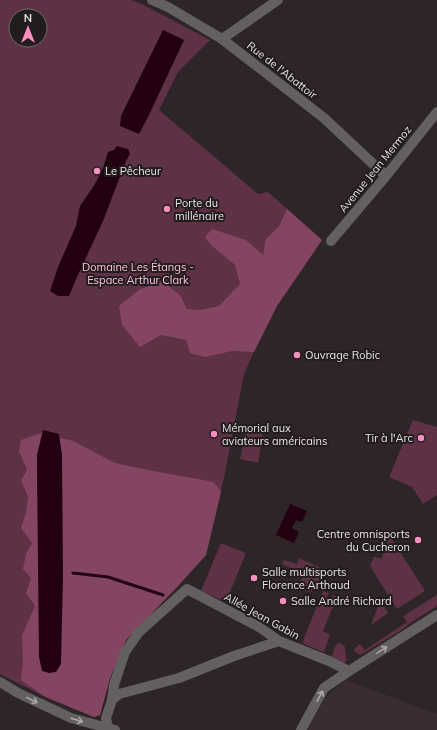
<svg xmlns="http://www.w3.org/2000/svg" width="437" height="730" font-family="Mulish,sans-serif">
<rect width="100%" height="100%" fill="#2d2528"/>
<path fill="#3a2c32" d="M346,680l91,34v16h-130l18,-32z"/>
<path fill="#5e3145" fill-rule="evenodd" d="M0,0h131l11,4 68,36 -32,32 -19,38 99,84 10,-2 54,48 -45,66 -17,32 -16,36 -20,104 -18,77 -28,31 -52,54 -16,38 -10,37 -6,2 -45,-18 -49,-25zM16,16h24v24h-24z
M413,420l24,7v68l-14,9 -11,-17 -23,-10z
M246,429l17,3 -5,31 -18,-4z
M390,536l35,55 -28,18 -27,-43 4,-10 7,3z
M221,543l25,10 -20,49 -25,-11z
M299,558l24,11 1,2 -8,18 -7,3 -7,-3 3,-5 -5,-2 5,-12 -5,-2 -7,1 -11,-5 2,-4 13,4z
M323,591l6,2 -2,4 4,3 2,-5 4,2 -14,34 7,4 -6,17 -18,-7 -3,-2 1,-5z
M437,595v11l-27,17 -10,8 -40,24 -6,-4 1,-3 5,-4 5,6 42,-28 -4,-6z
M380,601h1l7,12 -17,12z
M338,643l4,1 3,3c0,5 2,11 1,15l-2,1 -13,-4 4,-12z"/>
<path fill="#844562" d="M287,209l35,31 -45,66 -23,46 -22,-1 -27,6 -15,-4 -4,-13 -25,-5 -21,12 -18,-22 -3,-19 21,-17 23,-7 17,13 7,14 14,1 18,-4 21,-22 -5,-19 -23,-19 -7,-9 7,-8 34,11 17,15 3,-16 13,-13z
M41,433l32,8 42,22 33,7 66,12 7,10 -15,63 -28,31 -52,54 -16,38 -10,37 -6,2 -50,-21 -23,-16 2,-19 -1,-26 13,-29 -9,-13 5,-15 -8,-9 3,-15 6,-11 -11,-15 5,-15 2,-16 -7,-17 6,-10 -8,-19 2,-11z"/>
<path fill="#230011" d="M163,30l21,10 -35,75 -10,19 -19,-8 1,-10z
M117,146l11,3 2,5 -4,7 -23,60 -26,56 -8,19h-11l-8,-5 8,-24 18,-41 4,-20 15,-22 8,-16 5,-16 6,-2z
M43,430l16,4 1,8 2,12 1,122 -2,88 -5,8 -7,1 -7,-2 -3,-14 -2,-188v-14z
M290,504l17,7 -5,11 -6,-2 -4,8 7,4 -5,11 -18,-8z"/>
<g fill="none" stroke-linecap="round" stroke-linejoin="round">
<path stroke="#230011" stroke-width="3" d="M73,573l35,4 55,18"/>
<path stroke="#646061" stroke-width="10" d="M152,0l16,7 54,32 102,79 62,58
M222,39l56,-39
M331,241l55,-65 51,-64
M0,682l18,11 53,25 44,12
M112,700l7,-6 60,-16 55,-22 45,-15
M107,730l1,-2 -2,-10 6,-18 2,-15 11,-33 14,-20 48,-43 72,38 20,14 50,20 20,10
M301,730l23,-42 25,-17 88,-56"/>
</g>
<defs><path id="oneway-shaft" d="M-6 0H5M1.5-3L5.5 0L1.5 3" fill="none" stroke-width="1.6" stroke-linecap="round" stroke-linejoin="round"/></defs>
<g stroke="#ada8a9">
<use href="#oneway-shaft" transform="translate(382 650) rotate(-32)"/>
<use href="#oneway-shaft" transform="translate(320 696) rotate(-61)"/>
<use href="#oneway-shaft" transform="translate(32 700) rotate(26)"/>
<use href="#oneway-shaft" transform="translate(77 720) rotate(18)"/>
</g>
<g fill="#fd8ec0" stroke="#231c1f" stroke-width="1.5">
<circle cx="97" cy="171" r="4"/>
<circle cx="167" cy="209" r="4"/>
<circle cx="297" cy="355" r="4"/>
<circle cx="214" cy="434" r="4"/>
<circle cx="421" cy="438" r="4"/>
<circle cx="418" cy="540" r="4"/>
<circle cx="254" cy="578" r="4"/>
<circle cx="283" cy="601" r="4"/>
</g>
<g text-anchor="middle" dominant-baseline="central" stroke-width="4" stroke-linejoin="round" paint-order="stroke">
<g font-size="11" fill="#e8e2e4" stroke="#231c1f">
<text transform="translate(282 70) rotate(38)">Rue de l'Abattoir</text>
<text transform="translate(375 169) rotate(-51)">Avenue Jean Mermoz</text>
<text transform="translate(262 616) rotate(29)">Allée Jean Gabin</text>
</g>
<g font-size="11" fill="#e8e2e4" stroke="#231c1f" text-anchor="start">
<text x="105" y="171">Le Pêcheur</text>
<text x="175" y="203">Porte du<tspan x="175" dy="13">millénaire</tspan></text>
<text x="305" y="355">Ouvrage Robic</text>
<text x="222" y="428">Mémorial aux<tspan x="222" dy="13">aviateurs américains</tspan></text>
<text x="413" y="438" text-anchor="end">Tir à l'Arc</text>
<text x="410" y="534" text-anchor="end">Centre omnisports<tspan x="410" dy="13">du Cucheron</tspan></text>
<text x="262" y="572">Salle multisports<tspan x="262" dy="13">Florence Arthaud</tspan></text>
<text x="291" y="601">Salle André Richard</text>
</g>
<g font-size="11" fill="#fdc2da" stroke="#231c1f">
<text x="138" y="267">Domaine Les Étangs -<tspan x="138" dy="13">Espace Arthur Clark</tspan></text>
</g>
</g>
<g transform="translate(28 28)"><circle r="19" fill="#231c1f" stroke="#726b6e"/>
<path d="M0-3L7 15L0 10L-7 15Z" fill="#fd8ec0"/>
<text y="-6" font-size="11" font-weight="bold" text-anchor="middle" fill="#e8e2e4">N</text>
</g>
</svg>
